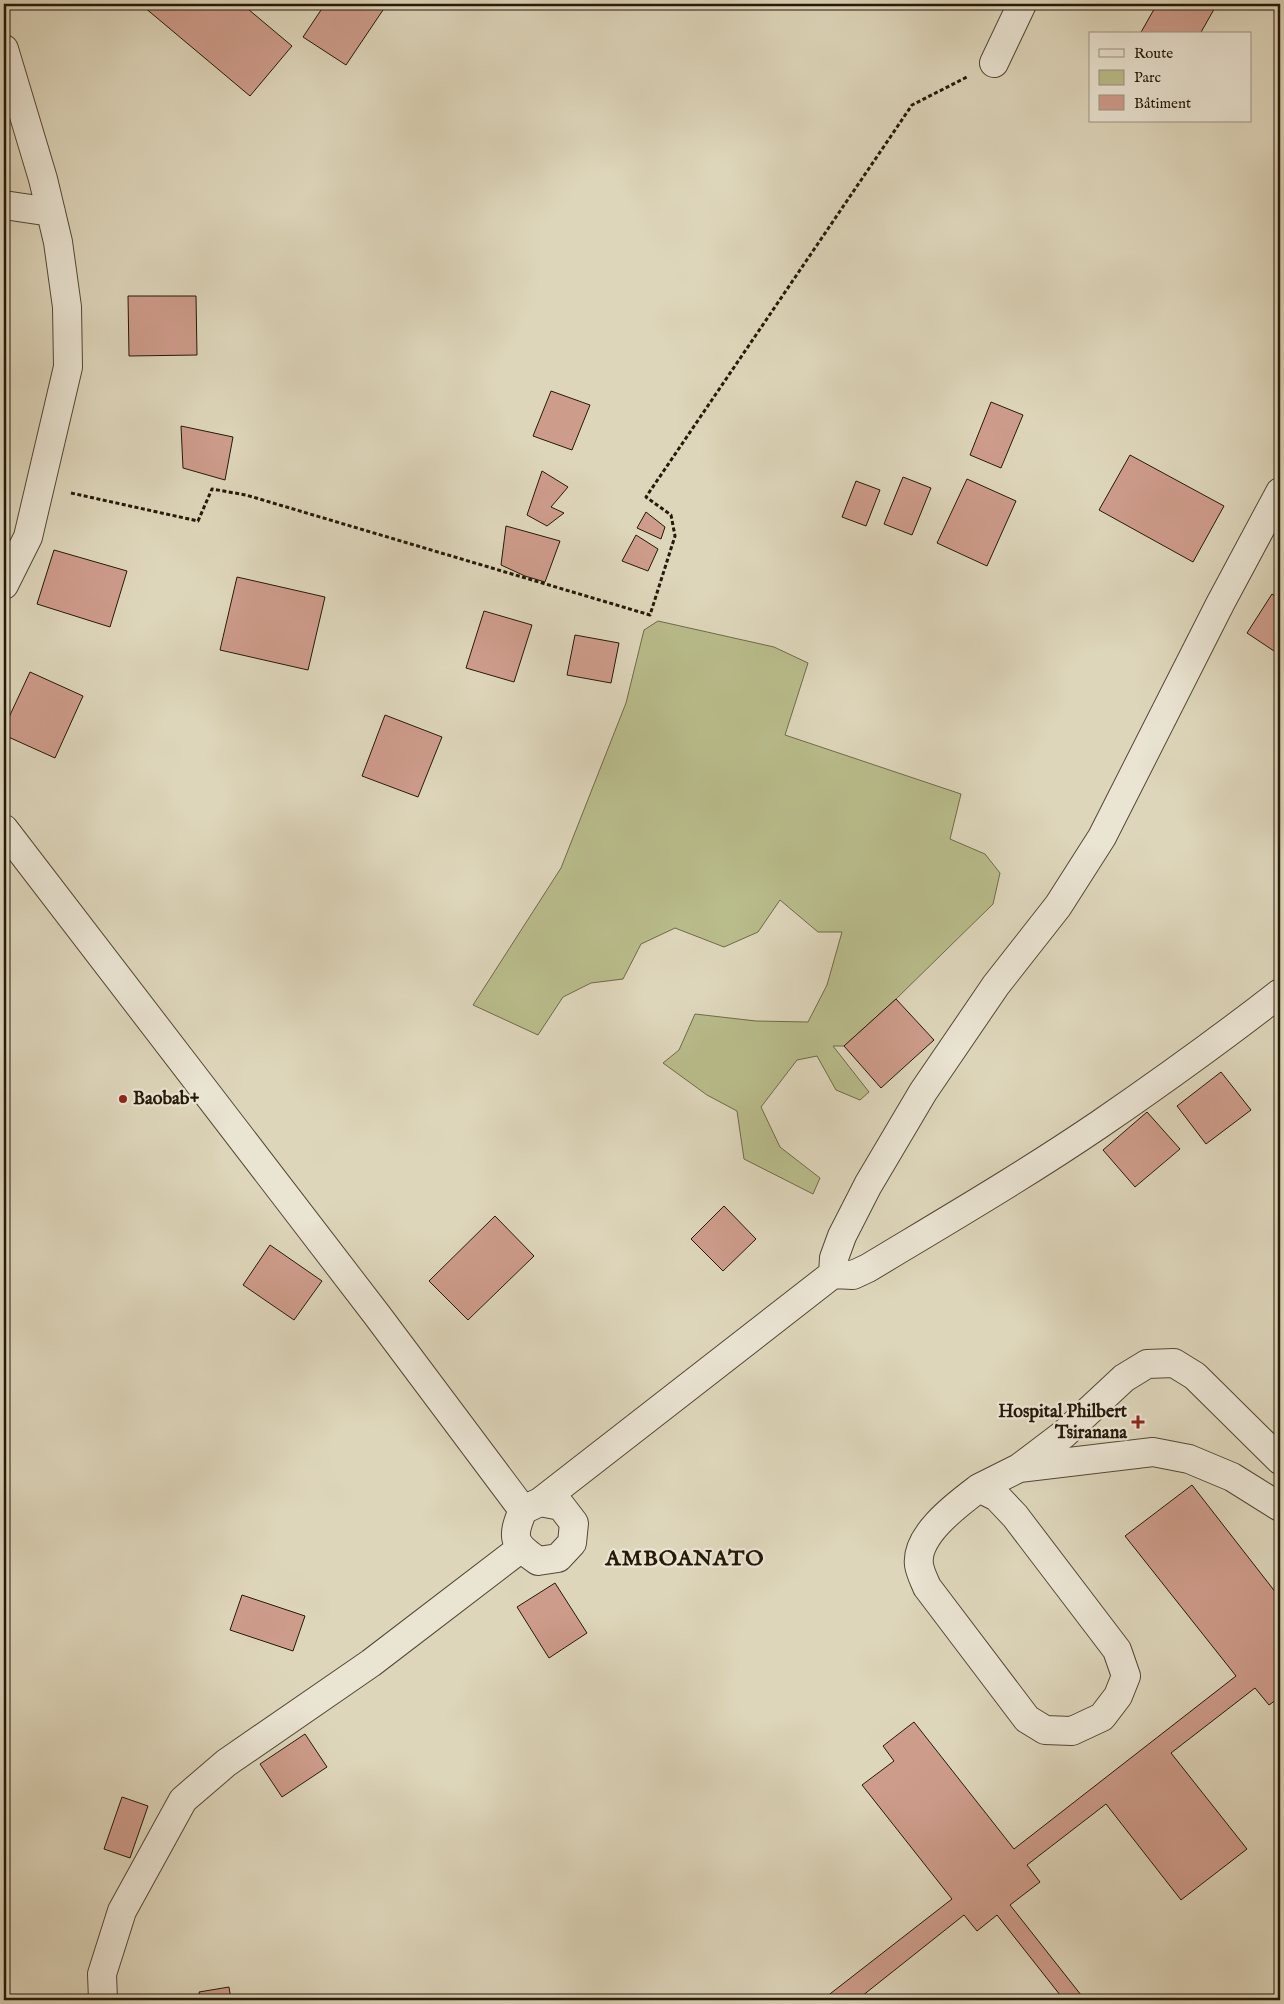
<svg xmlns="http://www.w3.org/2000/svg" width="1284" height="2004" font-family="'IM FELL English',serif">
<rect width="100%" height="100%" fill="#ded6bb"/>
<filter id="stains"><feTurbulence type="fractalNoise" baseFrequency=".004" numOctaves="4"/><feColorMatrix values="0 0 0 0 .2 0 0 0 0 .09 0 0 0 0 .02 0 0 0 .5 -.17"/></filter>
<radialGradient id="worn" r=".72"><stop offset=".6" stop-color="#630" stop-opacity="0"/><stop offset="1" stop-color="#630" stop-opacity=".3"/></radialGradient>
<path fill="#b9bc8b" stroke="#6f6a4a" d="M658,621l116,26 34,16 -23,72 176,59 -11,45 35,15 15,19 -7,31 -97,95 -52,47h-11l36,46 -9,8 -24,-10 -19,-34 -20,4 -36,47 19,40 40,31 -7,16 -69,-35 -7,-48 -30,-16 -44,-32 16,-13 16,-36 61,7 52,1 19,-37 15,-53h-24l-38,-32 -22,32 -34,15 -49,-19 -34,16 -18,35 -32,4 -28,14 -25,38 -65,-30 88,-137 65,-165 18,-73z"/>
<path fill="#ce9c8b" stroke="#251909" d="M147,4h95l50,42 -42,50 -106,-89z
M325,4h62l-41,61 -43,-28z
M1157,4h60l-17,30h-60z
M128,296h68l1,59 -68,1z
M551,391l39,14 -18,45 -39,-14z
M991,402l32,13 -22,53 -31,-13z
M181,426l52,11 -8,43 -42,-12z
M1130,455l94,51 -31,56 -94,-52z
M542,471l26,16 -17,20 13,6 -17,13 -20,-11z
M903,477l28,11 -19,47 -28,-11z
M967,479l49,22 -29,65 -50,-23z
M856,481l24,9 -14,36 -24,-9z
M646,512l19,15 -4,12 -24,-11z
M506,526l54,15 -15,41 -20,-6 -24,-11z
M636,535l22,14 -10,22 -26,-10z
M54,550l73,21 -17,56 -73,-23z
M237,577l88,20 -17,73 -88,-20z
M1272,594l8,6v55l-33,-22z
M484,611l48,14 -18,57 -48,-14z
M575,635l44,8 -8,40 -44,-8z
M30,672l53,24 -28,62 -51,-23v-7z
M385,715l57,22 -24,60 -56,-21z
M896,999l38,41 -53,48 -37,-42z
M1221,1072l30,38 -45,34 -29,-38z
M1147,1112l33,37 -45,38 -32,-37z
M724,1206l32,33 -33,32 -32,-32z
M495,1216l39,40 -66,64 -39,-39z
M270,1245l52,36 -28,39 -51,-35z
M1192,1485l88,113v99l-11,8 -14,-17 -84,65 76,96 -66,51 -75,-96 -79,61 13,17 -30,23 75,95h-21l-67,-85 -20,16 -13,-16 -107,85h-29l-2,-3 126,-98 -90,-114 32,-24 -11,-15 31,-24 100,127 222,-173 -111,-140z
M555,1583l32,50 -38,25 -32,-51z
M242,1595l63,21 -12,35 -63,-21z
M305,1734l22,33 -45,30 -22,-33z
M122,1797l26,9 -18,52 -26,-9z
M229,1987l2,13h-30l-2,-8z"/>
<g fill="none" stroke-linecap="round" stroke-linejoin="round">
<g stroke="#534836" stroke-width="30">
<path id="minor" d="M4,49l39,130 15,63 9,65 1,60 -40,170 -24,48
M994,63l28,-59
M4,205l47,7
M4,829l373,486 146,195
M833,1274l20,1 15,-7c78,-47 157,-93 232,-144 61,-42 121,-85 180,-131
M1019,1468l45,-34 60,-56 23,-14 27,-1 21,13 85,84
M979,1488l18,9 18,19 102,134 9,26 -8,20 -16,21 -30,14 -27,-1 -18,-11 -100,-132c-3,-7 -7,-15 -8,-22 -4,-30 39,-61 60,-77z
M979,1488l40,-20 134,-16 36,7 43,18 48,30
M540,1502l293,-228 1,-16 8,-22 26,-51 55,-93 73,-107 62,-79 44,-69 118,-233 60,-112
M540,1502l21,4 13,17 -2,20 -14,15 -20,3c-25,-17 -27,-23 -15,-51z
M103,2000l-1,-26 20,-63 61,-111 43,-37 145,-100 149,-114"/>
</g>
<path stroke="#251909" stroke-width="3" stroke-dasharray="4 2.5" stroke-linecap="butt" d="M71,493l127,28 14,-32 34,6 404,120 25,-79 -4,-21 -25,-18 266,-392 55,-28"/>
<use href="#minor" stroke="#eae4d3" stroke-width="28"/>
</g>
<g fill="#8f2418" stroke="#eae4d3" stroke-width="2">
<circle cx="123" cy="1099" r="5"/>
<path d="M1135.5 1414.5h5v5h5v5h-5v5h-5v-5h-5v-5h5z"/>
</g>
<g text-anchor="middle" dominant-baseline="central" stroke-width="4.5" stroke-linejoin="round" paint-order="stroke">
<g font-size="18" font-weight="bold" fill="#251909" stroke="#eae4d3" text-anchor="start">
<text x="133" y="1099">Baobab+</text>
<text x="1127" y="1412" text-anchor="end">Hospital Philbert<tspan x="1127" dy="21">Tsiranana</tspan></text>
</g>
<g font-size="22" font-weight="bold" letter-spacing="1" fill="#251909" stroke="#eae4d3">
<text x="685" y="1559">AMBOANATO</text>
</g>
</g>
<rect width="1284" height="2004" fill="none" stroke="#ded6bb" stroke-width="20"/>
<rect x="5" y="5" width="1274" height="1994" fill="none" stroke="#251909" stroke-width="2.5"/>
<rect x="10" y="10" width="1264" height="1984" fill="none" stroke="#251909"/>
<rect x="1089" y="32" width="162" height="90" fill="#eae4d3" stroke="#9b9382"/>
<rect x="1099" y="49" width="25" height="8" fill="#eae4d3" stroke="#9b9382"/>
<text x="1134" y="58" font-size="15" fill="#251909">Route</text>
<rect x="1099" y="70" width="25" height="15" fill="#b9bc8b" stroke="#9b9382"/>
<text x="1134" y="82" font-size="15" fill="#251909">Parc</text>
<rect x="1099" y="95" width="25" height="15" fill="#ce9c8b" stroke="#9b9382"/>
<text x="1134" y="108" font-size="15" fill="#251909">Bâtiment</text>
<rect width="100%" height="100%" filter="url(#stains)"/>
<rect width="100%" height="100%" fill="url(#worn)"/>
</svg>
